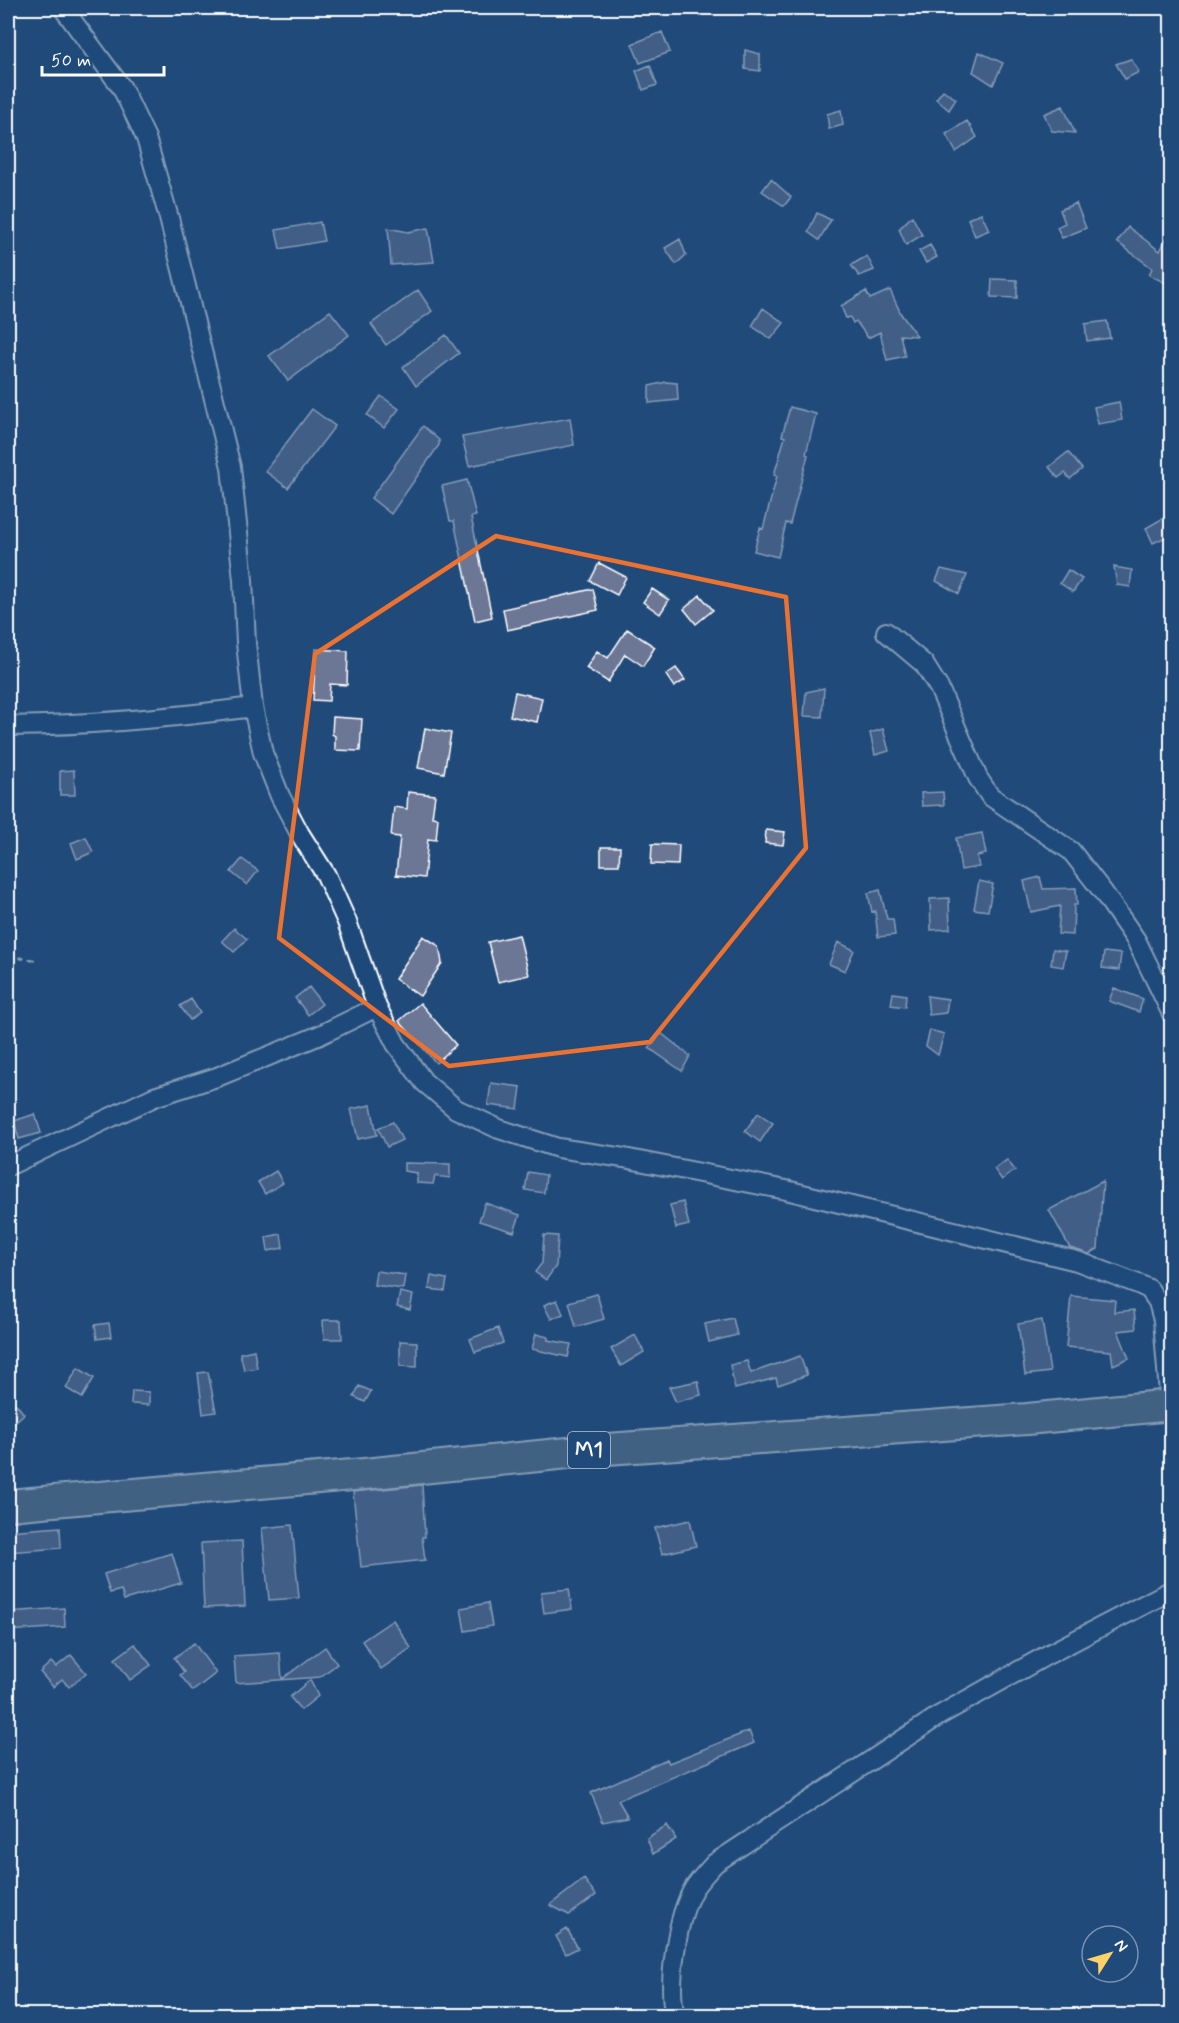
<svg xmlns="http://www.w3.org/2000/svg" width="1179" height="2023" font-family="Mynerve,sans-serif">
<rect width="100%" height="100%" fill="#1f4a7a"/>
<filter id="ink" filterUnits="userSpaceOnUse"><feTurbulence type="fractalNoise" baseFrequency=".0167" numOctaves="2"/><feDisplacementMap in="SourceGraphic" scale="12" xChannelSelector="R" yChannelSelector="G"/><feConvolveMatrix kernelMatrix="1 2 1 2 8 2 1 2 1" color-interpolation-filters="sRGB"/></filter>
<g filter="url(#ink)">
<path fill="#6c7695" stroke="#fff" stroke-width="1.5" d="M662,32l8,20 -30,11 -8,-19z
M745,50l15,4v17l-15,-2z
M979,52l24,11 -10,22 -20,-13z
M1131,59l8,13 -14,7 -9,-15z
M650,65l7,20 -14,5 -7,-19z
M943,90l13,9 -7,11 -13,-11z
M1063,106l12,27 -23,-2 -8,-17z
M841,110l2,15 -14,4 -2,-15z
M967,121l10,16 -21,15 -10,-18z
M771,179l20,18 -7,9 -22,-15z
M1076,203l10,25 -24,10 -5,-11 8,-4 -5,-13z
M817,213l14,7 -12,20 -11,-8z
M981,213l8,17 -14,6 -7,-17z
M912,216l10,19 -16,10 -7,-16z
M320,222l4,19 -44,8 -4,-19z
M1128,227l32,24 12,-24v59l-23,-11 3,-7 -35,-26z
M388,228l20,4 20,-4 6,34 -43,3z
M680,239l6,16 -10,9 -11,-16z
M930,245l7,12 -11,6 -7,-12z
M867,256l7,14 -15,6 -8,-11z
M992,279l25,1v18l-26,-1z
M418,290l14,21 -46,34 -15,-21z
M890,290l11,24 16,22 -17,-1 5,21 -18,4 -7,-28 -12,6 -12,-17 -3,2 -3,-6 -4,1 -5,-12 25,-15 4,8z
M763,308l21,15 -13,16 -19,-13z
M330,311l19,24 -61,46 -19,-25z
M1107,321l3,17 -23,3 -2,-17z
M446,335l13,18 -43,33 -13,-19z
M666,382l11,1 1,17 -29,3v-17z
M381,396l18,13 -15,19 -17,-13z
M1119,402l3,18 -24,4 -4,-17z
M790,407l26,7 -10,40 2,1 -18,69 -4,-1 -8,34 -24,-6 6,-23 3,1 14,-53 -3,-1 11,-38 -3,-1z
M312,409l23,17 -47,62 -23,-17z
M570,418l4,27 -105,21 -7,-29z
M423,426l16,14v5l-48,69 -20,-16z
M1068,452l14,17 -12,10 -5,-6 -7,5 -9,-11z
M467,480l9,36 -5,1 21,100 -17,4 -21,-100h-4l-8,-35z
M1172,513v21l-19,9 -7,-15z
M599,563l27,14 -9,18 -27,-14z
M1114,567l18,3 -2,17 -13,-2z
M941,569l26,6 -8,19 -23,-13z
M1068,570l14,9 -9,13 -13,-9z
M593,589l5,21 -91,20 -4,-21z
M652,589l17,11 -9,14 -17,-12z
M700,595l13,15 -17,14 -12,-15z
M627,629l28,18 -12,19 -18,-12 -17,28 -22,-14 11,-17 11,7z
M316,649l32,2 -1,34 -17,-1 -1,17 -16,-1z
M676,668l9,12 -11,7 -8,-12z
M824,688l-2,29 -18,-1 2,-24z
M515,692l27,6 -5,24 -27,-6z
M333,717l29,2 -2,32 -25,-1v-14l-3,-2z
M425,728l26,5 -7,40 -26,-5z
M883,729l6,22 -14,4 -5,-22z
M74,770l1,25h-15v-24z
M408,792l27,3 -3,22 6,1 -2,22 -8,-1 -4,39 -28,-3 4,-38 -9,-1 3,-29 13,2z
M943,792l1,13 -22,1 -1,-13z
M766,830l19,2 -2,13 -18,-2z
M982,833l4,21 -9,2 2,11 -18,3 -5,-32z
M86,837l7,15 -16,7 -6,-16z
M652,844l27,1 -1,20 -27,-1z
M601,847h19l-1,18h-18z
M242,859l16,12 -11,14 -16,-13z
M1040,877l3,12 33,-1 1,17h-3l-1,30 -15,-1 2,-28 -29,6 -7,-31z
M979,881l14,3 -5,27 -14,-2z
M880,890l7,29h6l2,16 -17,2 -3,-26 -3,1 -4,-19z
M949,898l1,31 -19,1 -1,-31z
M234,928l13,11 -13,13 -12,-11z
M519,935l10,40 -31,7 -10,-40z
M423,936l16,10 3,17 -22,33 -25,-17z
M838,942l16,8 -9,21 -16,-7z
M1053,949l13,2 -3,16 -12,-2z
M1104,952l17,2 -2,16 -17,-2z
M309,987l13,17 -14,11 -13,-17z
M1114,988l29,11 -4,13 -30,-11z
M893,993l13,2 -1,12 -14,-2z
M927,996l21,3 -2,14 -17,2z
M191,999l9,14 -10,7 -10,-14z
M420,1003l36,42 -20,18 -37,-42z
M930,1030l14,4 -6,21 -12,-9z
M661,1033l29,23 -8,15 -33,-23z
M491,1083l30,4 -3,22 -30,-4z
M371,1105l6,30 -19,4 -7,-30z
M758,1113l15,10 -13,19 -15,-11z
M35,1114l6,19 -22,6 -5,-18z
M393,1122l9,18 -15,7 -9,-19z
M1007,1160l8,10 -13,10 -8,-11z
M404,1163l46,1v14l-15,-2 -2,8 -16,-1v-10l-13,-2z
M276,1171l7,12 -18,11 -7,-12z
M528,1172l18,3 -2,18 -19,-3z
M1103,1181l-5,68 -9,5 -19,-6 -21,-38z
M683,1202l6,23 -13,3 -6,-23z
M485,1203l35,12 -6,17 -35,-11z
M281,1234l2,14 -15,3 -2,-14z
M544,1235l14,1 -2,30 -10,14 -11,-8 7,-9z
M376,1271l29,4 -2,14 -29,-4z
M431,1276l16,3 -2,12 -16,-2z
M400,1292l13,3 -3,15 -13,-3z
M597,1294l7,25 -28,8 -7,-25z
M1071,1296l44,4 -1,12 20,-2 2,19 -18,2 11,27 -16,7 -2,-14 -45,-4z
M557,1300l6,14 -12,5 -7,-14z
M733,1318l4,17 -28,7 -4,-18z
M323,1320h18l1,19h-18z
M1042,1320l8,52 -25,3 -7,-51z
M109,1323l2,14 -14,2 -2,-14z
M498,1328l5,15 -28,9 -5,-13z
M536,1334l12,3v3l23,4 -3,13 -36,-8z
M635,1335l9,17 -23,14 -10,-17z
M400,1341l17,1v25l-17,-1z
M254,1350l3,18 -13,2 -4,-17z
M800,1356l7,19 -29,10 -2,-7 -41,11 -5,-24 17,-4 4,12z
M78,1368l16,10 -12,20 -16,-10z
M208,1372l8,40 -13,2 -5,-41z
M698,1381l3,14 -25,7 -7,-15z
M359,1386l12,5 -6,11 -11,-5z
M132,1391l17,1v13l-18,-1z
M16,1404l8,10 -16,14v-17z
M422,1485l3,52h-3l3,23 -64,7 -8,-75z
M690,1520l6,26 -34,8 -7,-26z
M292,1525l7,73 -30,2 -7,-72z
M60,1527l1,21 -53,4v-21z
M242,1541l3,65 -41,2 -3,-65z
M172,1553l9,30 -57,17 -3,-10 -11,3 -6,-19z
M569,1589l3,20 -28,4 -3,-21z
M488,1603l4,23 -27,5 -4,-23z
M64,1608l1,19 -57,4v-19z
M393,1620l18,28 -30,21 -19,-28z
M194,1643l22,30 -23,18 -13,-16 4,-3 -10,-14z
M135,1644l16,21 -21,15 -15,-21z
M325,1647l12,17 -17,13 -84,6 -2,-27 46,-3 2,26z
M71,1655l15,18 -17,14 -7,-8 -9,8 -13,-15 11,-10 5,5z
M310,1680l8,16 -17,14 -11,-13z
M749,1731l5,12 -136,57 10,17 -25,5 -12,-29 76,-34 2,4z
M667,1825l9,14 -23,15 -6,-16z
M584,1879l12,16 -27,20 -19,-10z
M567,1929l11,19 -12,6 -10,-18z"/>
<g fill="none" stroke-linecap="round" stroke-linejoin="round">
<g stroke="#fff" stroke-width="22">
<path id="minor" d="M63,8l59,80 24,50 23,80 62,249 12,113 3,63 7,64 10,46 17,43 20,38 26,41 21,47 30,85 19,37 28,38 32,27 43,20 59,19 66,10 162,32 291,71 61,23 11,5 9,13 5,18 7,86
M886,632l38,32 15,24 39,90 12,18 81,55 32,41 33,48 36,74
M8,726c82,-1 163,-8 245,-19
M8,1166l146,-69 63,-20 103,-42 57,-28
M675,2016c-8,-32 2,-100 19,-128 6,-9 14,-17 21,-25l225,-148 109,-61 123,-64"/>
</g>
<g stroke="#fff" stroke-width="34">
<path id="trunk" d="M8,1505l356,-31 243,-25 420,-30 145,-14"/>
</g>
<path stroke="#fff" stroke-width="3" stroke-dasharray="6 4.5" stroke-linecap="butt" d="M8,956l31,5"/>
<use href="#minor" stroke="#1f4a7a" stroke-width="18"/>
<use href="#trunk" stroke="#6c7d8c" stroke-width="30"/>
</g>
</g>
<path d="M0 0H1179V2023H0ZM496,536l290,61 20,251 -156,194 -201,24 -170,-128 36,-284z" fill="#1f4a7a" fill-opacity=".55" fill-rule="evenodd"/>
<path fill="none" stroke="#eb7230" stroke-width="4.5" stroke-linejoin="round" d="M496,536l290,61 20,251 -156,194 -201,24 -170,-128 36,-284z"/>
<g text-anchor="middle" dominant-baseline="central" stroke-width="4.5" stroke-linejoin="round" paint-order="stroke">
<rect fill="#1f4a7a" stroke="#bcc9d7" stroke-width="1.5" x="568" y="1432" width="42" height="36" rx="4.5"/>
<g font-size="21" font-weight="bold" fill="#fff">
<text x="589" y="1450">M1</text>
</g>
</g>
<rect width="1179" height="2023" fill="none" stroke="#1f4a7a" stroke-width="30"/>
<rect x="15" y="15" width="1149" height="1993" fill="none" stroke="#fff" stroke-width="2" filter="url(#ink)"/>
<g transform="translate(1110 1954) rotate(53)"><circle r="28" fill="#1f4a7a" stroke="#7992af" stroke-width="1.5"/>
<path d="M0-4.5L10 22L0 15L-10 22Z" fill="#ffd166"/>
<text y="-9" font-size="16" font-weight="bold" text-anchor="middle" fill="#ffffff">N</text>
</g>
<path d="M42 66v9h122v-9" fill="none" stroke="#ffffff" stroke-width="3"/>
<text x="51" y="66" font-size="18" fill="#ffffff" stroke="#1f4a7a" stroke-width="4.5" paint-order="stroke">50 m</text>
</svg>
